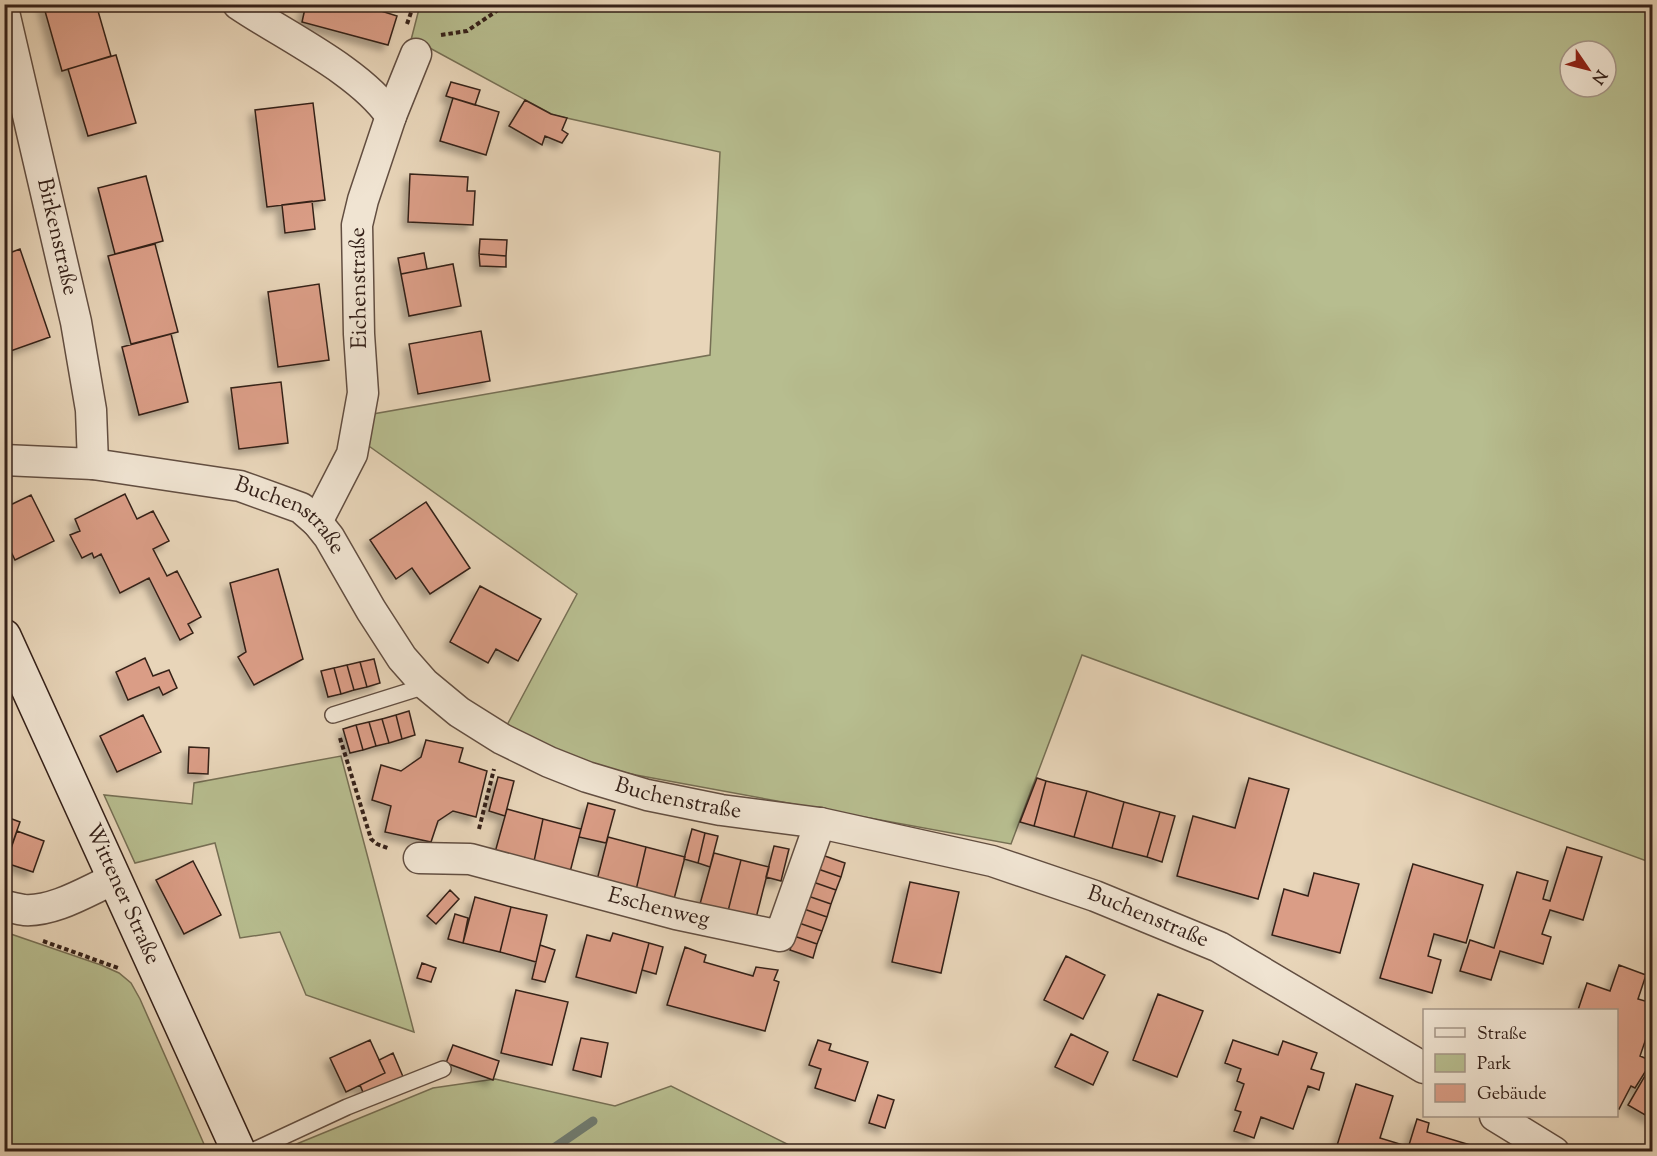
<svg xmlns="http://www.w3.org/2000/svg" width="1657" height="1156" font-family="'Sorts Mill Goudy',serif">
<defs>
<filter id="shadow"><feDropShadow dx="-5.5" dy="5.5" stdDeviation="3" flood-color="#0004"/></filter>
</defs>
<rect width="100%" height="100%" fill="#e8d5b9"/>
<filter id="stains"><feTurbulence type="fractalNoise" baseFrequency=".00333" numOctaves="4"/><feColorMatrix values="0 0 0 0 .2 0 0 0 0 .09 0 0 0 0 .02 0 0 0 .5 -.17"/></filter>
<radialGradient id="worn" r=".72"><stop offset=".6" stop-color="#630" stop-opacity="0"/><stop offset="1" stop-color="#630" stop-opacity=".3"/></radialGradient>
<path fill="#b7bd8f" stroke="#766f54" stroke-width="1.5" fill-rule="evenodd" d="M420,5h1232v858l-570,-208 -71,189 -375,-69 -68,-15 -62,-33 71,-133 -211,-150 7,-30 337,-59 10,-203 -167,-37 -125,-68 -18,-3zM1570,51h36v36h-36z
M341,756l73,276 -108,-37 -26,-63 -40,6 -25,-95 -80,20 -31,-68 88,9 2,-21z
M5,932l96,33 18,8 12,10 9,16 67,152h-202z
M495,1079l120,27 56,-20 130,65 -524,1 156,-64z"/>
<g fill="none" stroke-linecap="round" stroke-linejoin="round">
<path stroke="#707c71" stroke-width="9" d="M548,1152l45,-31"/>
</g>
<path fill="#da9d86" stroke="#352119" stroke-width="1.5" filter="url(#shadow)" d="M43,4h53l15,52 -49,15z
M306,4h53l38,12 -9,29 -86,-23z
M359,4h29l-2,8z
M116,55l20,68 -48,13 -20,-67z
M451,82l29,8 -5,15 -29,-9z
M453,98l46,14 -13,43 -46,-14z
M525,100l26,14 16,4 -5,12 6,4 -6,9 -17,-7 -3,9 -33,-19z
M313,103l12,97 -58,7 -12,-97z
M410,174l58,3 -1,14h8l-2,34 -65,-3z
M146,176l17,65 -48,13 -17,-66z
M312,201l3,28 -30,4 -3,-28z
M480,239l27,1 -1,16 -27,-2z
M155,244l23,88 -47,12 -23,-88z
M20,249l30,88 -45,16 -1,-98z
M424,253l3,16 -26,5 -3,-16z
M479,254l27,2v11l-26,-1z
M453,264l8,42 -52,10 -8,-42z
M319,284l10,76 -51,7 -10,-75z
M481,331l9,50 -72,13 -9,-50z
M171,334l17,68 -49,13 -17,-68z
M281,382l7,61 -49,6 -8,-61z
M125,494l12,25 16,-8 16,30 -16,8 14,27 10,-5 24,46 -13,7 5,9 -13,7 -31,-62 -29,15 -19,-39 -7,4 -2,-5 -10,5 -12,-23 10,-4 -5,-12z
M31,495l23,46 -39,19 -11,-23v-29z
M426,502l44,66 -40,26 -18,-26 -16,11 -26,-39z
M278,569l25,90 -49,26 -16,-28 8,-5 -16,-69z
M480,586l61,33 -23,42 -22,-12 -8,14 -38,-21z
M145,658l8,18 16,-6 8,18 -14,7 -4,-8 -31,13 -12,-28z
M374,659l6,24 -13,4 -7,-25z
M360,662l7,25 -13,3 -7,-25z
M347,665l7,25 -13,4 -7,-26z
M334,668l7,26 -13,3 -7,-26z
M409,711l6,24 -13,4 -6,-24z
M143,715l18,37 -44,20 -17,-36z
M396,715l6,24 -13,4 -7,-24z
M382,719l7,24 -13,3 -7,-24z
M369,722l7,24 -13,4 -7,-25z
M356,725l7,25 -13,3 -7,-24z
M426,740l37,8 -4,14 28,9 -11,46 -23,-6 -15,10 -7,21 -46,-10 6,-26 -19,-6 9,-35 20,6 20,-14z
M189,747l20,1 -1,26 -20,-1z
M498,777l16,4 -9,35 -16,-5z
M1037,778l9,3 -12,45 -14,-4z
M1249,778l40,11 -31,110 -81,-23 16,-60 42,12z
M1046,781l41,10 -13,46 -40,-11z
M1087,791l37,11 -12,46 -38,-11z
M1124,802l36,10 -13,45 -35,-9z
M588,803l27,7 -9,33 -27,-6z
M507,809l36,10 -10,47 -39,-10z
M1160,812l15,4 -13,46 -15,-5z
M4,816l16,6 -16,45z
M543,819l38,10 -12,47 -36,-10z
M692,829l13,4 -7,30 -14,-4z
M17,831l27,10 -11,31 -27,-9z
M705,833l13,3 -8,31 -12,-4z
M608,837l38,10 -10,43 -39,-10z
M774,846l15,3 -8,32 -15,-4z
M646,847l39,10 -11,42 -38,-9z
M1567,847l35,10 -19,63 -33,-10 -8,24 9,3 -8,27 -43,-13 -9,29 -31,-9 10,-31 24,8 23,-76 31,9 -5,18 7,2z
M714,853l27,7 -13,51 -28,-7z
M822,855l23,8 -4,14 -23,-8z
M741,860l28,7 -13,51 -28,-7z
M193,861l28,54 -37,19 -28,-54z
M1413,864l70,21 -17,58 -32,-9 -6,22 13,4 -9,33 -52,-15z
M818,869l23,8 -5,13 -23,-8z
M1314,873l45,11 -19,69 -68,-18 12,-46 24,7z
M813,882l23,8 -5,14 -23,-8z
M910,882l49,10 -18,81 -49,-11z
M450,890l9,9 -23,25 -9,-8z
M808,896l23,8 -4,13 -23,-8z
M475,897l36,10 -11,45 -37,-9z
M511,907l36,8 -11,47 -36,-10z
M804,909l23,8 -5,14 -23,-8z
M455,914l13,4 -5,25 -15,-4z
M799,923l23,8 -5,13 -23,-8z
M613,933l36,10 -13,50 -60,-16 11,-42 23,6z
M794,936l23,8 -4,14 -23,-8z
M649,943l14,4 -7,27 -14,-4z
M540,945l15,5 -10,32 -13,-3z
M685,947l21,8 -2,7 49,14 3,-9 22,3 -4,10 5,2 -14,49 -98,-26z
M1066,956l39,19 -22,44 -39,-19z
M422,963l14,5 -5,14 -14,-4z
M1619,965l27,10 -8,24 14,4v18l-12,35 12,5 -17,27 -4,-2 -12,23 -3,-1v-98h-38l9,-27 23,8z
M516,990l52,12 -16,63 -51,-12z
M1158,994l45,17 -26,66 -44,-17z
M1071,1034l37,18 -15,33 -38,-18z
M581,1038l27,5 -7,34 -28,-7z
M370,1040l15,33 -39,19 -16,-34z
M818,1040l13,4 -2,6 39,12 -13,39 -40,-13 6,-19 -12,-4z
M1233,1040l45,15 5,-14 34,12 -6,16 13,4 -5,17 -11,-4 -15,43 -32,-12 -7,21 -20,-7 7,-19 -6,-2 9,-26 -7,-3 4,-12 -16,-6z
M453,1045l46,16 -6,19 -47,-17z
M393,1053l11,26 -39,18 -5,-12 25,-12 -6,-13z
M1646,1074l6,4v41l-24,-14z
M1356,1084l37,12 -13,42 23,7 -2,7h-66z
M878,1095l16,5 -9,28 -16,-5z
M1417,1119l12,4 -2,9 50,15 -1,5h-57l1,-4 -11,-3z"/>
<g fill="none" stroke-linecap="round" stroke-linejoin="round">
<g stroke="#624e41" stroke-width="18">
<path id="lane" d="M333,715l83,-26 8,-6
M250,1152l97,-45 96,-38"/>
</g>
<g stroke="#624e41" stroke-width="33">
<g id="street">
<path d="M238,4c47,32 121,66 153,112"/>
<path id="s1" d="M4,12l72,310 15,88 2,54"/>
<path id="s2" d="M4,460l89,4 147,22 61,22 16,14 12,15 42,73 31,48 22,25 35,29 43,27 47,23 38,15 60,18 74,15 99,13 172,38 103,35 124,51 205,121"/>
<path d="M317,522l35,-68 11,-61 -4,-59 -2,-109 6,-25 28,-84 25,-62"/>
<path id="s3" d="M419,858l51,1 206,55 104,22 40,-113"/>
<path d="M4,906c7,1 13,3 20,4 30,2 63,-19 90,-31"/>
<path d="M1495,1116l59,36"/>
</g>
</g>
<g stroke="#352119" stroke-width="36">
<g id="secondary">
<path id="s4" d="M4,636l235,516"/>
</g>
</g>
<path stroke="#352119" stroke-width="4" stroke-dasharray="4.5 3" stroke-linecap="butt" d="M594,4h15
M407,24l7,-20
M441,35l26,-4 40,-27
M340,738l31,101 6,5 13,5
M479,829l15,-60
M43,941l75,27"/>
<use href="#lane" stroke="#f0e4d2" stroke-width="15"/>
<use href="#street" stroke="#f0e4d2" stroke-width="30"/>
<use href="#secondary" stroke="#f0e4d2" stroke-width="33"/>
</g>
<g text-anchor="middle" dominant-baseline="central" stroke-width="4.5" stroke-linejoin="round" paint-order="stroke">
<g font-size="22" fill="#352119" stroke="#f0e4d2">
<text stroke="none"><textPath href="#s1" startOffset="231">Birkenstraße</textPath></text>
<text transform="translate(360 288) rotate(-91)">Eichenstraße</text>
<text stroke="none"><textPath href="#s2" startOffset="297">Buchenstraße</textPath></text>
<text stroke="none"><textPath href="#s2" startOffset="801">Buchenstraße</textPath></text>
<text stroke="none"><textPath href="#s4" startOffset="284">Wittener Straße</textPath></text>
<text stroke="none"><textPath href="#s3" startOffset="246">Eschenweg</textPath></text>
<text stroke="none"><textPath href="#s2" startOffset="1287">Buchenstraße</textPath></text>
</g>
</g>
<rect width="1657" height="1156" fill="none" stroke="#e8d5b9" stroke-width="24"/>
<rect x="6" y="6" width="1645" height="1144" fill="none" stroke="#352119" stroke-width="3"/>
<rect x="12" y="12" width="1633" height="1132" fill="none" stroke="#352119" stroke-width="1.5"/>
<rect x="1423" y="1009" width="195" height="108" fill="#f0e4d2" stroke="#a59688" stroke-width="1.5"/>
<rect x="1435" y="1028" width="30" height="9" fill="#f0e4d2" stroke="#a59688" stroke-width="1.5"/>
<text x="1477" y="1039" font-size="18" fill="#352119">Straße</text>
<rect x="1435" y="1054" width="30" height="18" fill="#b7bd8f" stroke="#a59688" stroke-width="1.5"/>
<text x="1477" y="1069" font-size="18" fill="#352119">Park</text>
<rect x="1435" y="1084" width="30" height="18" fill="#da9d86" stroke="#a59688" stroke-width="1.5"/>
<text x="1477" y="1099" font-size="18" fill="#352119">Gebäude</text>
<g transform="translate(1588 69) rotate(125)"><circle r="28" fill="#f0e4d2" stroke="#a59688" stroke-width="1.5"/>
<path d="M0-4.5L10 22L0 15L-10 22Z" fill="#8f2418"/>
<text y="-9" font-size="16" font-weight="bold" text-anchor="middle" fill="#352119">N</text>
</g>
<rect width="100%" height="100%" filter="url(#stains)"/>
<rect width="100%" height="100%" fill="url(#worn)"/>
</svg>
